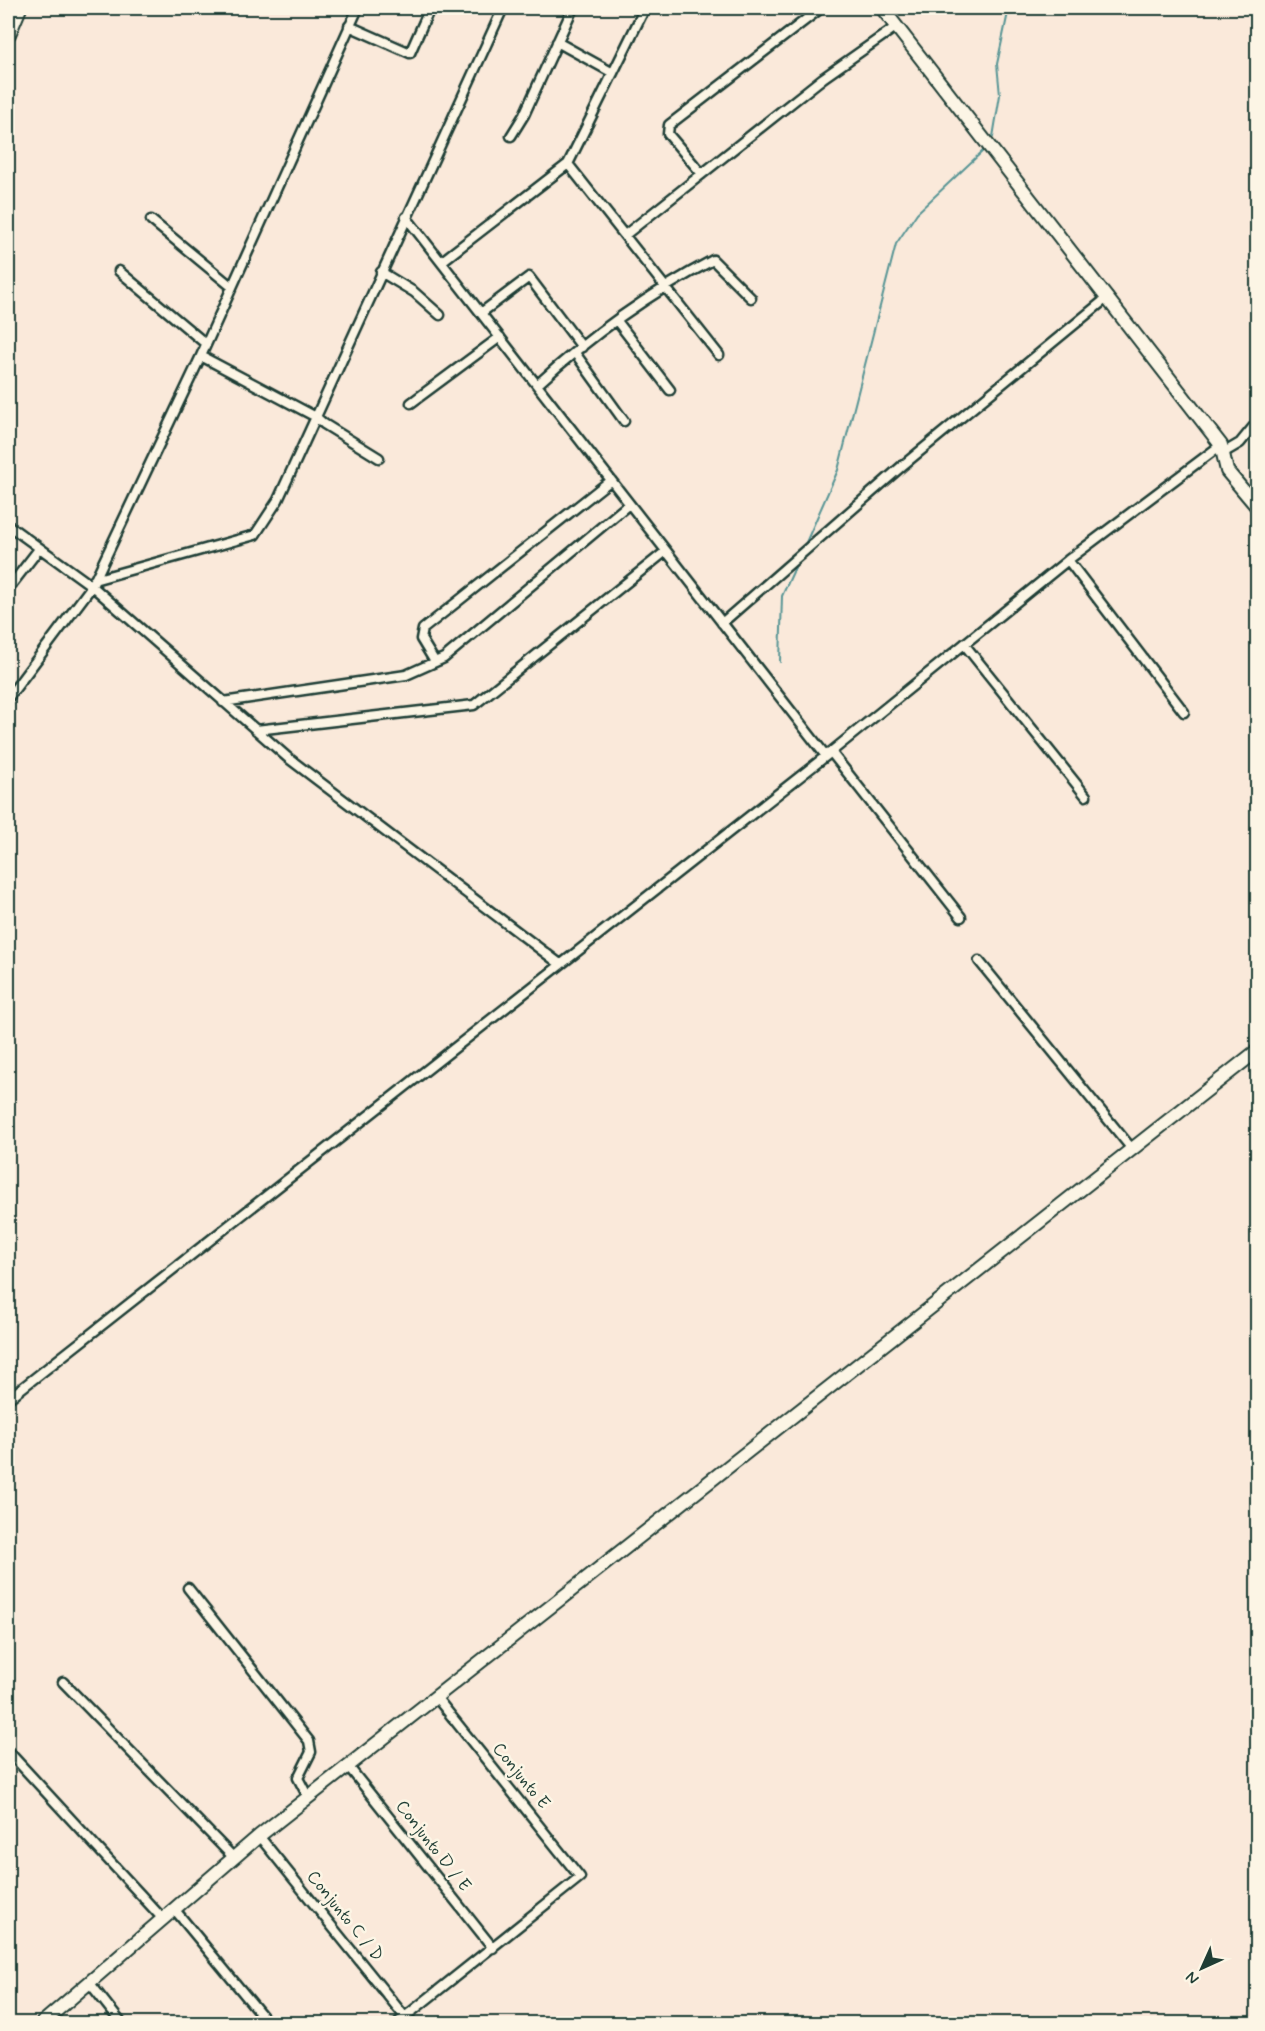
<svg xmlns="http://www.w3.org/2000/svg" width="1265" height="2031" font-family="Mynerve,sans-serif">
<rect width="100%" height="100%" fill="#fae9da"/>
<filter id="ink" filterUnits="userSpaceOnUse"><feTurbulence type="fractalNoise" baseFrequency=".0167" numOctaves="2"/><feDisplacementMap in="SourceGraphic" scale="12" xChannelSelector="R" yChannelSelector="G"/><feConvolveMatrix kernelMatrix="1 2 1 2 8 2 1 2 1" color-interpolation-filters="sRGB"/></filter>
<g filter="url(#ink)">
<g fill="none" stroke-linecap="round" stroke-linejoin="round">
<path stroke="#589595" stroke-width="2" d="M993,137l7,-42 -3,-31 12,-56
M804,547l34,-77 58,-226 21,-31 67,-63
M780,662l2,-66 15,-33"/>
<g stroke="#1f3d34" stroke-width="13">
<path id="street" d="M349,26l61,27 20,-45
M557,42l56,31
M511,136l13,-21 49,-107
M568,164l151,191
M702,174l-34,-40 1,-9 152,-117
M406,217l420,539
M151,220l81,67
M625,235l198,-157 74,-52
M441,262l127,-98 77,-156
M119,271l87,73
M381,272l33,20 26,23
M481,313l48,-36 53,70
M617,321l53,69
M575,353l49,68
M201,356l115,61 8,7 55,34
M537,385c53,-49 113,-92 176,-125l38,38
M411,403l89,-66
M1223,453l17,-10 18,-22
M8,525l84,61 195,171 273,207
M1068,560l116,152
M94,580l161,-45 23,-35 225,-492
M8,589l31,-40
M722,623l180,-157 206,-169
M964,644l122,152
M435,662l-14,-23 2,-10 188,-149
M8,698l84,-112 109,-230 157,-348
M223,702l183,-27 38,-17 185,-154
M256,730l218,-25 192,-154
M831,752l130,165
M979,961l153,188
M8,1399l818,-643 242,-196 153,-115
M188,1588l121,153 2,11 -13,26 10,19
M63,1682l171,176
M8,1751l155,168
M348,1766l145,182
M259,1836l146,181
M175,1910l94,114
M89,1982l33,42
M396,2024l184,-147 -144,-180"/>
</g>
<g stroke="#1f3d34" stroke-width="16">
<path id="secondary" d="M882,8l339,437 6,26 31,37
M41,2024l218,-188 999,-786"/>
</g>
<g stroke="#1f3d34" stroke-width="18">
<path id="primary" d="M8,34l11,-26"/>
</g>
<use href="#street" stroke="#fcf5e5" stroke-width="8"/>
<use href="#secondary" stroke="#fcf5e5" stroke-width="12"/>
<use href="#primary" stroke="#fcf5e5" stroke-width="14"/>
</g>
</g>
<g text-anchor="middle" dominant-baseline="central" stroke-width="5" stroke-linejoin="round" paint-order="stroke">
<g font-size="18" fill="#1f3d34" stroke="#fcf5e5">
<text transform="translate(521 1776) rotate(51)">Conjunto E</text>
<text transform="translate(433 1846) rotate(52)">Conjunto D / E</text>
<text transform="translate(345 1916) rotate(51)">Conjunto C / D</text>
</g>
</g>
<rect width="1265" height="2031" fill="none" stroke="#fcf5e5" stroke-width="30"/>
<rect x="15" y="15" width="1235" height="2001" fill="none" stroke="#1f3d34" stroke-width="2" filter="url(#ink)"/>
<g transform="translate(1202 1968) rotate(225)" stroke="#fcf5e5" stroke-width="4.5" paint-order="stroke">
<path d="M0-4.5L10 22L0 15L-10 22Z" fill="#1f3d34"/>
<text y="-9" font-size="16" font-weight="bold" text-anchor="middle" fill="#1f3d34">N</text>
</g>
</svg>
